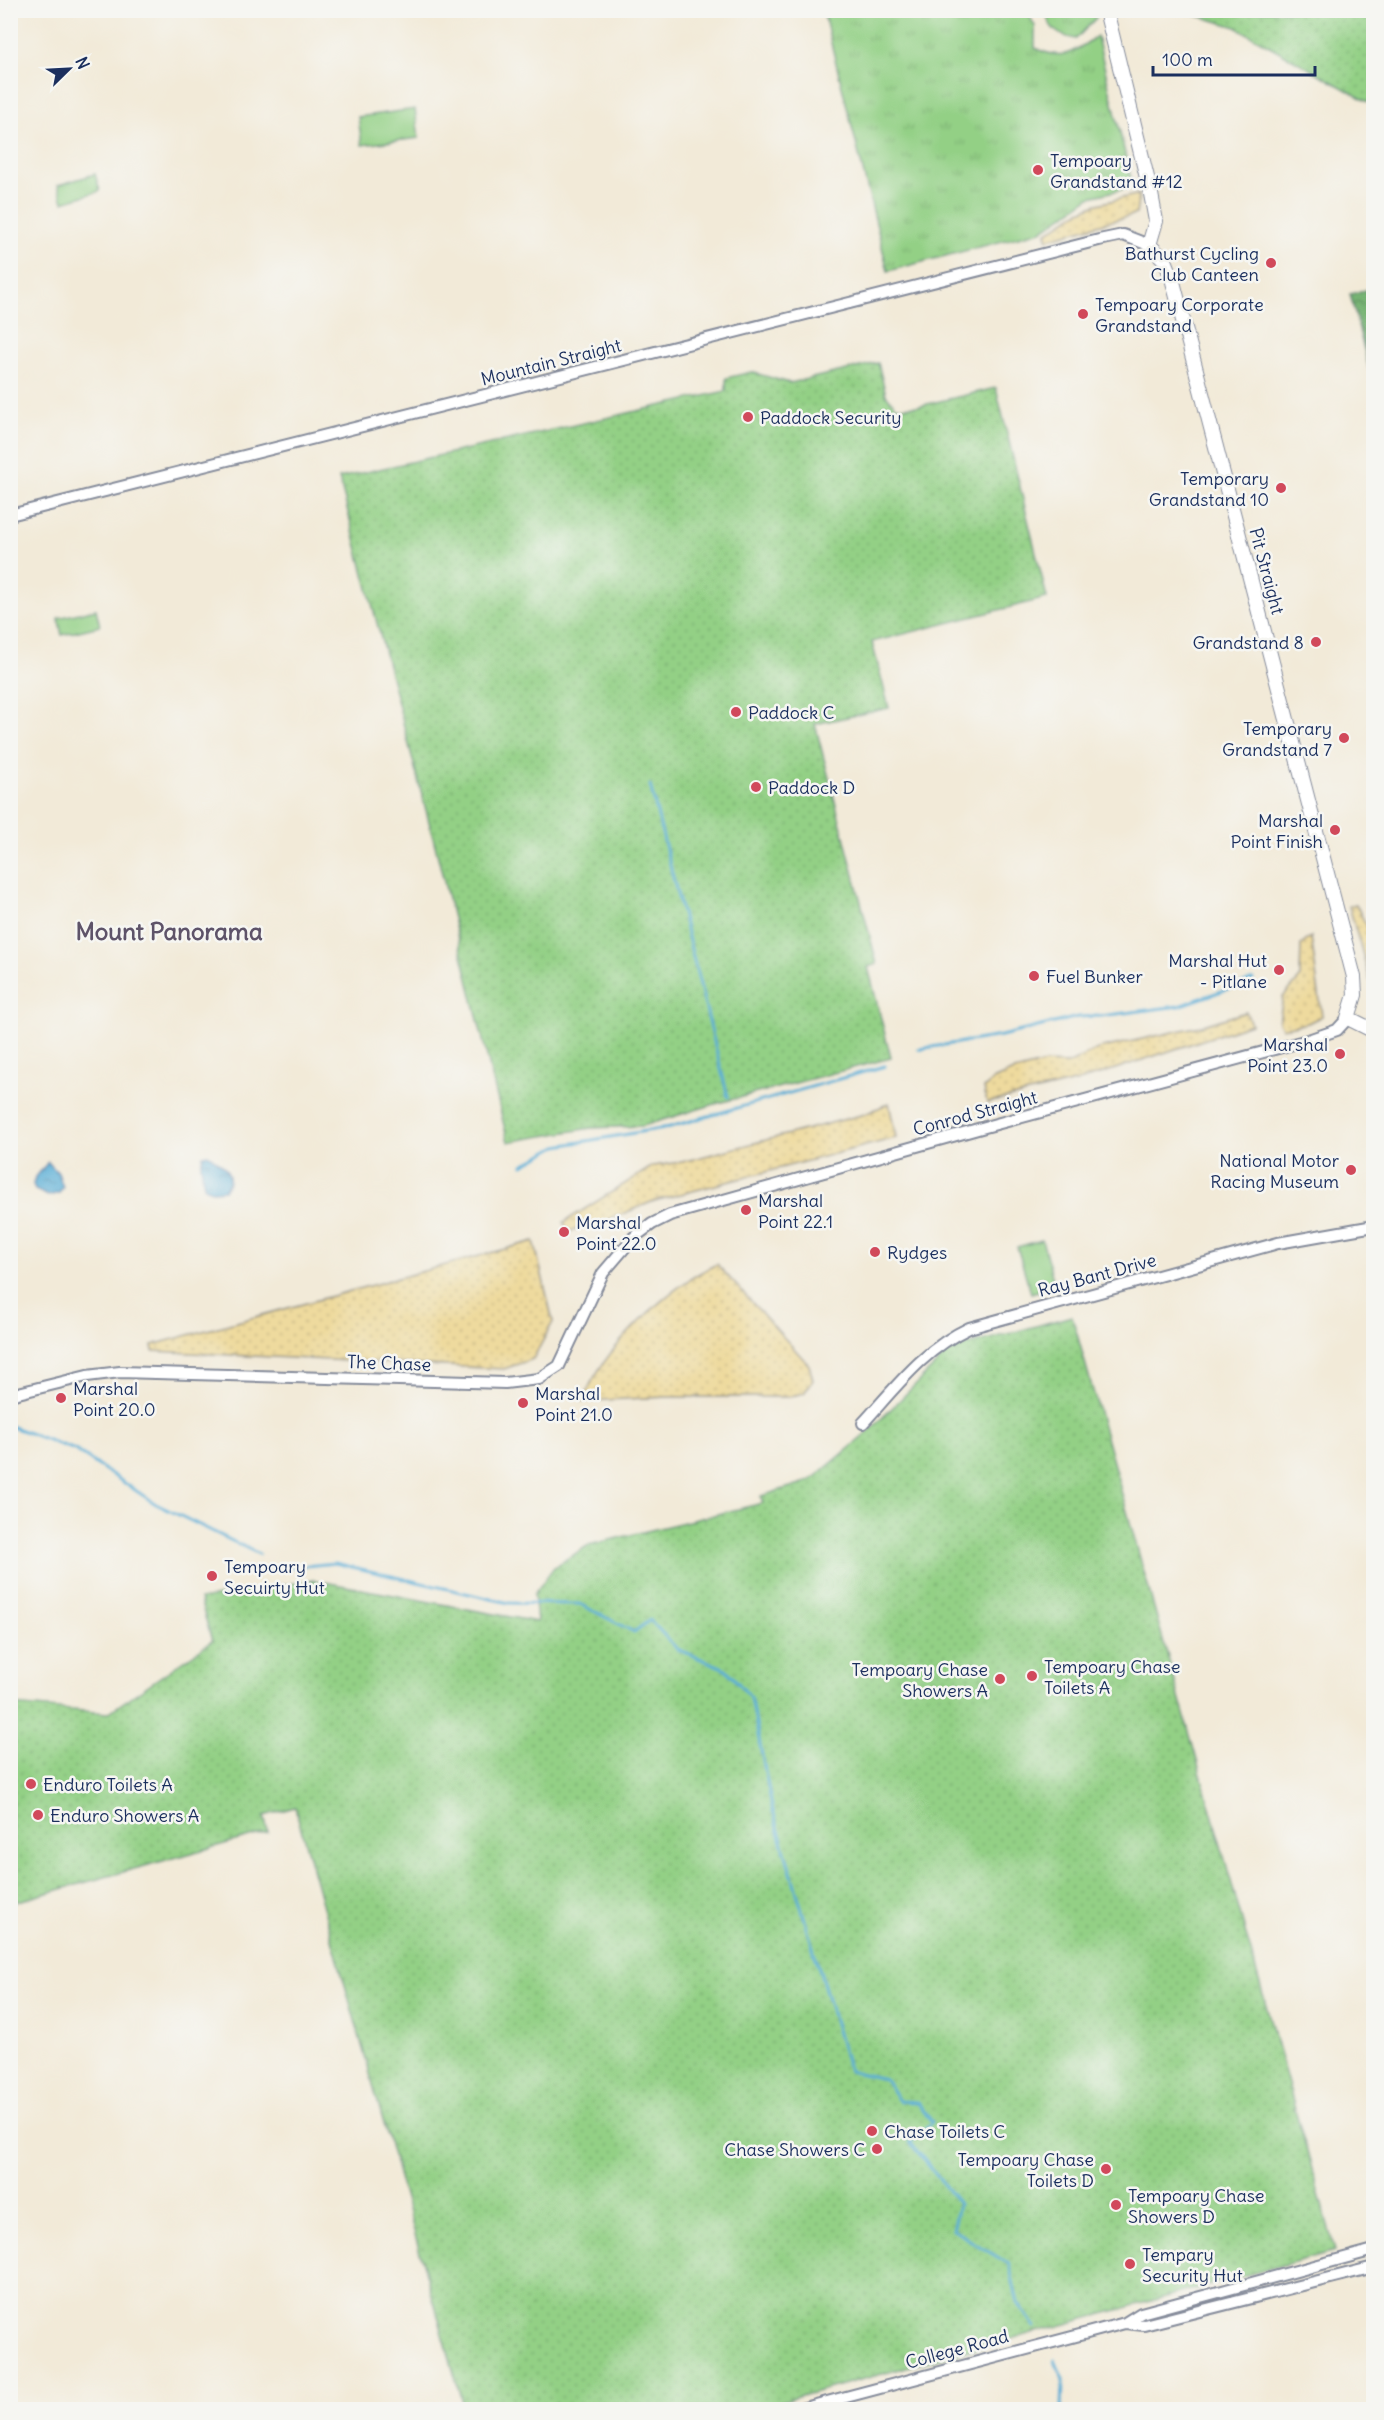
<svg xmlns="http://www.w3.org/2000/svg" width="1384" height="2420" font-family="Delius,sans-serif">
<defs>
<pattern id="grass-tufts" width="24" height="20" patternUnits="userSpaceOnUse" patternTransform="scale(1.5)"><rect width="24" height="20" fill="#93d085"/><path d="M3 7l-1-3M5 7V3M7 7l1-3M15 17l-1-3M17 17v-4M19 17l1-3" fill="none" stroke="#7eb375"/></pattern>
<pattern id="forest-crowns" width="20" height="18" patternUnits="userSpaceOnUse" patternTransform="scale(1.5)"><rect width="20" height="18" fill="#76b272"/><path d="M2 6a3 3 0 1 1 6 0M12 15a3 3 0 1 1 6 0" fill="none" stroke="#609161"/></pattern>
<pattern id="sand-dots" width="8" height="8" patternUnits="userSpaceOnUse" patternTransform="scale(1.5)"><rect width="8" height="8" fill="#eeda9e"/><path d="M2 2h.1M6 6h.1" fill="none" stroke="#ccbb8a" stroke-width="1.8" stroke-linecap="round"/></pattern>
<pattern id="park-dots" width="8" height="8" patternUnits="userSpaceOnUse" patternTransform="scale(1.5)"><rect width="8" height="8" fill="#93d085"/><path d="M2 2h.1M6 6h.1" fill="none" stroke="#7eb375" stroke-width="1.8" stroke-linecap="round"/></pattern>
<pattern id="water-ripples" width="26" height="14" patternUnits="userSpaceOnUse" patternTransform="scale(1.5)"><rect width="26" height="14" fill="#5aaed6"/><path d="M2 4q2-2 4 0t4 0M15 11q2-2 4 0t4 0" fill="none" stroke="#4a8eb1"/></pattern>
</defs>
<rect width="100%" height="100%" fill="#f6f6f2"/>
<filter id="ink" filterUnits="userSpaceOnUse"><feTurbulence type="fractalNoise" baseFrequency=".0167" numOctaves="2"/><feDisplacementMap in="SourceGraphic" scale="12" xChannelSelector="R" yChannelSelector="G"/><feConvolveMatrix kernelMatrix="1 2 1 2 8 2 1 2 1" color-interpolation-filters="sRGB"/></filter>
<filter id="wash" filterUnits="userSpaceOnUse"><feTurbulence type="fractalNoise" baseFrequency=".008" numOctaves="4" result="noise"/><feDisplacementMap in="SourceGraphic" scale="24" xChannelSelector="R" yChannelSelector="G"/><feGaussianBlur stdDeviation="1.35" result="paint"/><feColorMatrix in="noise" values="0 0 0 0 0 0 0 0 0 0 0 0 0 0 0 0 0 1.4 0 .05"/><feComposite in="paint" operator="in"/></filter>
<g filter="url(#wash)">
<rect width="100%" height="100%" fill="#f2ead8"/>
<path fill="url(#grass-tufts)" stroke="#578072" stroke-width="1.5" d="M1046,10l49,1 1,7 -20,21c-18,-3 -28,-10 -30,-29z
M823,11h204l8,15v22c28,14 39,4 62,-12l36,151 -43,10 -49,34 -153,40z"/>
<path fill="url(#forest-crowns)" stroke="#487068" stroke-width="1.5" d="M1373,288h1l-1,97 -23,-91z"/>
<path fill="url(#sand-dots)" stroke="#84847e" stroke-width="1.5" d="M1139,194l-3,20 -88,25 -2,-6 32,-21 16,-7z
M1356,904l17,36v50l-24,-84z
M1311,937l11,79 -14,7 -26,5 -3,-6 4,-25 17,-19 1,-33z
M1246,1012l5,12 -172,57 -92,22 -3,-15 9,-8 18,-8 34,-9 23,1 30,-15 102,-23z
M889,1103l7,35 -242,63 -49,20 -38,11 -3,-10 89,-56 29,-4 183,-48z
M534,1241l19,81 -20,37 -29,10 -351,-18 -1,-6z
M717,1264l92,101 4,15 -9,13 -17,4h-119l-85,4c18,-50 86,-115 134,-137z"/>
<path fill="url(#park-dots)" stroke="#578072" stroke-width="1.5" d="M1181,11h192v94l-137,-78z
M878,363l8,32 11,12 22,-1 77,-18 51,210 -175,44 17,66 -74,16 62,240 -9,3 23,91 -176,46 -72,22 -52,2 -83,14 -75,-305 -94,-359 387,-87v-13l25,-6 39,11z
M1072,1316l263,935 -582,158h-289l-169,-602 -31,9 4,16 -257,71v-198l97,8 104,-72 -12,-42 114,-19 223,42 -3,-28 20,-27 35,-22 174,-42 -2,-7 49,-15 55,-46 85,-85z"/>
<path fill="#93d085" stroke="#578072" stroke-width="1.5" d="M415,109l4,29 -57,7 -4,-28z
M95,174l5,17 -37,11 -5,-17z
M96,609l4,17 -38,9 -4,-17z
M1042,1240l13,46 -24,7 -14,-46z"/>
<path fill="url(#water-ripples)" stroke="#3a6e9a" stroke-width="1.5" d="M208,1154c13,9 30,20 16,36l-12,1 -8,-5 -3,-21 2,-10z
M48,1162l10,11 5,14 -4,6 -11,3 -13,-6 -2,-6 2,-6z"/>
<g fill="none" stroke-linecap="round" stroke-linejoin="round">
<path stroke="#5aaed6" stroke-width="3" d="M650,785l78,312
M919,1049l82,-13 77,-19 23,-1 78,-10 74,-26
M523,1165l34,-19 113,-19 215,-61
M10,1426l65,24 81,54 103,50
M285,1568l50,-5 174,40 71,1 54,28 16,-12 27,29 49,20 25,29 21,109 77,264 36,8 14,22 18,1 15,20 -22,20 49,62 -6,26 56,34 9,39 17,24
M1055,2360l8,19 -1,31"/>
</g>
</g>
<g filter="url(#ink)">
<g fill="none" stroke-linecap="round" stroke-linejoin="round">
<g stroke="#868c9b" stroke-width="14">
<path id="minor" d="M10,515l1089,-275 24,-5 26,10
M10,1395l77,-19 33,-4 385,11 34,-4 20,-13 44,-93 30,-35 19,-14 18,-9 315,-88 323,-87 29,-10 11,-12
M863,1423c33,-36 61,-74 106,-95l309,-85 96,-17
M1125,2323l19,2 230,-58
M797,2410l328,-87 16,-10 233,-63"/>
</g>
<g stroke="#868c9b" stroke-width="16">
<path id="tertiary" d="M1106,10l45,184 5,27 -7,24 16,15 7,18 182,699 1,18 -7,23 26,13"/>
</g>
<use href="#minor" stroke="#fff" stroke-width="10"/>
<use href="#tertiary" stroke="#fff" stroke-width="14"/>
</g>
</g>
<g fill="#d1495b" stroke="#f6f6f2" stroke-width="2">
<circle cx="1038" cy="170" r="6"/>
<circle cx="1271" cy="263" r="6"/>
<circle cx="1083" cy="314" r="6"/>
<circle cx="748" cy="417" r="6"/>
<circle cx="1281" cy="488" r="6"/>
<circle cx="1316" cy="642" r="6"/>
<circle cx="736" cy="712" r="6"/>
<circle cx="1344" cy="738" r="6"/>
<circle cx="756" cy="787" r="6"/>
<circle cx="1335" cy="830" r="6"/>
<circle cx="1279" cy="970" r="6"/>
<circle cx="1034" cy="976" r="6"/>
<circle cx="1340" cy="1054" r="6"/>
<circle cx="1351" cy="1170" r="6"/>
<circle cx="746" cy="1210" r="6"/>
<circle cx="564" cy="1232" r="6"/>
<circle cx="875" cy="1252" r="6"/>
<circle cx="61" cy="1398" r="6"/>
<circle cx="523" cy="1403" r="6"/>
<circle cx="212" cy="1576" r="6"/>
<circle cx="1032" cy="1676" r="6"/>
<circle cx="1000" cy="1679" r="6"/>
<circle cx="31" cy="1784" r="6"/>
<circle cx="38" cy="1815" r="6"/>
<circle cx="872" cy="2131" r="6"/>
<circle cx="877" cy="2149" r="6"/>
<circle cx="1106" cy="2169" r="6"/>
<circle cx="1116" cy="2205" r="6"/>
<circle cx="1130" cy="2264" r="6"/>
</g>
<g text-anchor="middle" dominant-baseline="central" stroke-width="5" stroke-linejoin="round" paint-order="stroke">
<g font-size="18" fill="#1b2f5e" stroke="#f6f6f2" text-anchor="start">
<text x="1050" y="160">Tempoary<tspan x="1050" dy="21">Grandstand #12</tspan></text>
<text x="1259" y="253" text-anchor="end">Bathurst Cycling<tspan x="1259" dy="21">Club Canteen</tspan></text>
<text x="1095" y="304">Tempoary Corporate<tspan x="1095" dy="21">Grandstand</tspan></text>
<text x="760" y="417">Paddock Security</text>
<text x="1269" y="478" text-anchor="end">Temporary<tspan x="1269" dy="21">Grandstand 10</tspan></text>
<text x="1304" y="642" text-anchor="end">Grandstand 8</text>
<text x="748" y="712">Paddock C</text>
<text x="1332" y="728" text-anchor="end">Temporary<tspan x="1332" dy="21">Grandstand 7</tspan></text>
<text x="768" y="787">Paddock D</text>
<text x="1323" y="820" text-anchor="end">Marshal<tspan x="1323" dy="21">Point Finish</tspan></text>
<text x="1267" y="960" text-anchor="end">Marshal Hut<tspan x="1267" dy="21">- Pitlane</tspan></text>
<text x="1046" y="976">Fuel Bunker</text>
<text x="1328" y="1044" text-anchor="end">Marshal<tspan x="1328" dy="21">Point 23.0</tspan></text>
<text x="1339" y="1160" text-anchor="end">National Motor<tspan x="1339" dy="21">Racing Museum</tspan></text>
<text x="758" y="1200">Marshal<tspan x="758" dy="21">Point 22.1</tspan></text>
<text x="576" y="1222">Marshal<tspan x="576" dy="21">Point 22.0</tspan></text>
<text x="887" y="1252">Rydges</text>
<text x="73" y="1388">Marshal<tspan x="73" dy="21">Point 20.0</tspan></text>
<text x="535" y="1393">Marshal<tspan x="535" dy="21">Point 21.0</tspan></text>
<text x="224" y="1566">Tempoary<tspan x="224" dy="21">Secuirty Hut</tspan></text>
<text x="1044" y="1666">Tempoary Chase<tspan x="1044" dy="21">Toilets A</tspan></text>
<text x="988" y="1669" text-anchor="end">Tempoary Chase<tspan x="988" dy="21">Showers A</tspan></text>
<text x="43" y="1784">Enduro Toilets A</text>
<text x="50" y="1815">Enduro Showers A</text>
<text x="884" y="2131">Chase Toilets C</text>
<text x="865" y="2149" text-anchor="end">Chase Showers C</text>
<text x="1094" y="2159" text-anchor="end">Tempoary Chase<tspan x="1094" dy="21">Toilets D</tspan></text>
<text x="1128" y="2195">Tempoary Chase<tspan x="1128" dy="21">Showers D</tspan></text>
<text x="1142" y="2254">Tempary<tspan x="1142" dy="21">Security Hut</tspan></text>
</g>
<g font-size="18" fill="#1b2f5e" stroke="#f6f6f2">
<text transform="translate(551 362) rotate(-14)">Mountain Straight</text>
<text transform="translate(1267 571) rotate(75)">Pit Straight</text>
<text transform="translate(975 1113) rotate(-15)">Conrod Straight</text>
<text transform="translate(1097 1275) rotate(-15)">Ray Bant Drive</text>
<text transform="translate(389 1363) rotate(2)">The Chase</text>
<text transform="translate(957 2349) rotate(-15)">College Road</text>
</g>
<g font-size="24" font-weight="bold" fill="#5e5369" stroke="#f6f6f2">
<text x="169" y="931">Mount Panorama</text>
</g>
</g>
<rect width="1384" height="2420" fill="none" stroke="#f6f6f2" stroke-width="36"/>
<g transform="translate(69 69) rotate(66)" stroke="#f6f6f2" stroke-width="4.5" paint-order="stroke">
<path d="M0-4.5L10 22L0 15L-10 22Z" fill="#1b2f5e"/>
<text y="-9" font-size="16" font-weight="bold" text-anchor="middle" fill="#1b2f5e">N</text>
</g>
<path d="M1153 66v9h162v-9" fill="none" stroke="#1b2f5e" stroke-width="3"/>
<text x="1162" y="66" font-size="18" fill="#1b2f5e" stroke="#f6f6f2" stroke-width="4.5" paint-order="stroke">100 m</text>
</svg>
